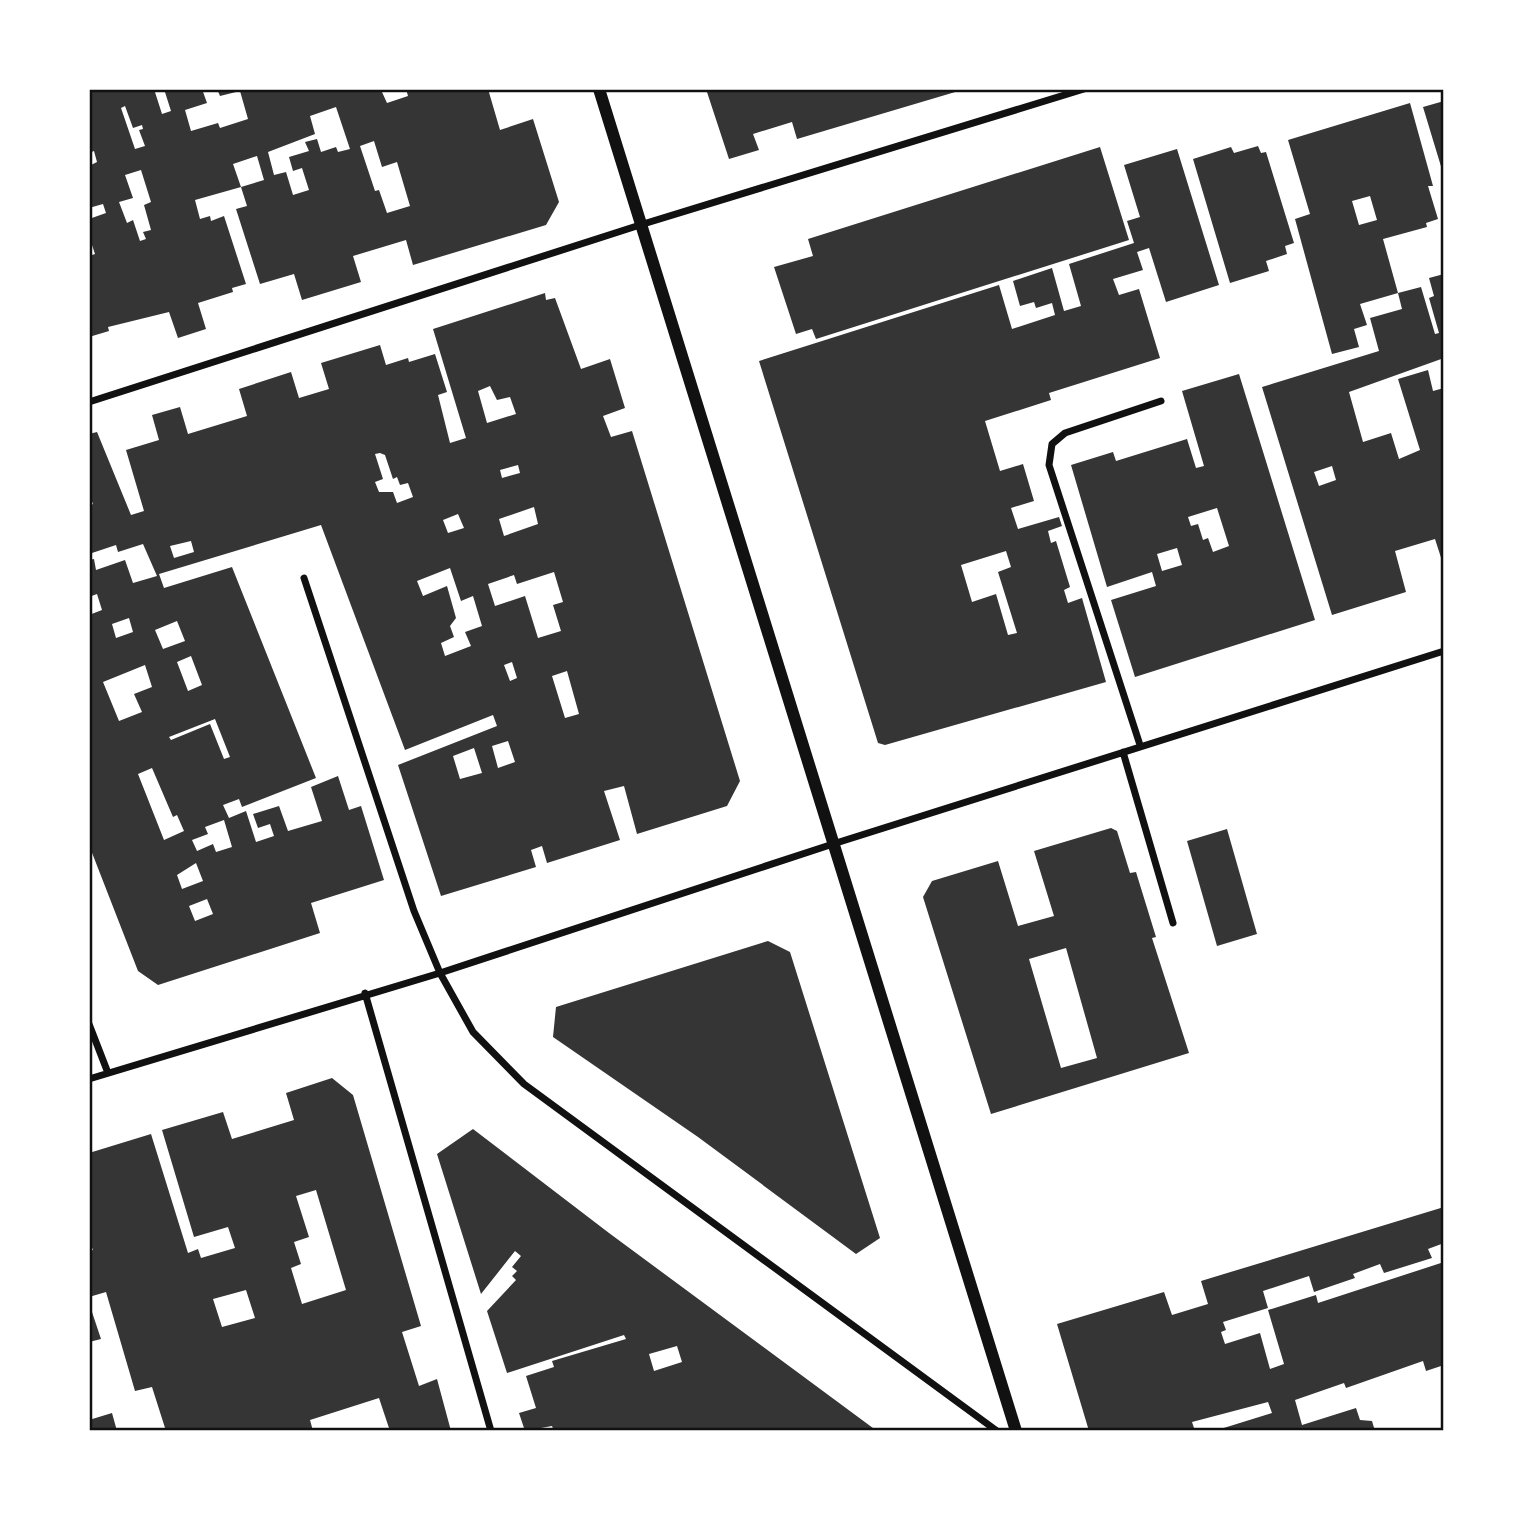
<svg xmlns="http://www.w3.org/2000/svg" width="1533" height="1520" font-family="Lato,sans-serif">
<rect width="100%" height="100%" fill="#fff"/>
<path fill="#353535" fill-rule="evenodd" d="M89,89h65l8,25 9,-3 -7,-22h38l5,14 -22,7 6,21 27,-8 2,5 28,-9 -8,-28 -20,5 -3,-7h171l-6,3 5,11 21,-7 -2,-7h82l12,41 33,-11 26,83 -13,23 -133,40 -7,-25 -53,16 8,26 -59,18 -8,-26 -34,10 -24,-75 11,-3 -6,-19 23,-7 -7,-24 -24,8 8,23 -46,13 5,19 10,-3 1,5 13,-5 22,68 -14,4 1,4 -35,11 8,26 -28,9 -9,-26 -61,15 1,4 -20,6v-81l6,-2 -6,-18v-17l17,-6 -3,-9 -14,4v-42l8,-4 -3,-11 -5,2zM125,106l8,22 9,-3 1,4 -4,1 6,16 -10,3 -14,-41zM336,107l14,42 -12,3 -2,-5 -15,5 -4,-13 -12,3 4,9 -20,6 4,14 9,-3 7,22 -16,5 -7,-23 -12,3 -6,-23 47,-18 -5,-18zM374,141l8,26 15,-5 13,44 -23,7 -8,-23 -4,1 -15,-45zM141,170l10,32 -7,3 7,25 -8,2 3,7 -6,2 -7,-21 -6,3 -8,-21 14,-4 -8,-23z
M706,89h256v1l-165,49 -5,-17 -39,12 6,16 -30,9z
M1444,101v72h-1l-20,-66z
M1410,103l23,83h-5l10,33 -12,4 1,4 -44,12 15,54 -38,11 7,21 -13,4 5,18 -27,7 -37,-135 15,-5 -22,-74zM1370,196l7,24 -18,5 -7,-24z
M1258,146l3,7 5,-1 28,91 -9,3 2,8 -21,7 3,10 -39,12 -37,-124 38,-12 3,6z
M1100,147l29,93 -313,99 -4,-10 -16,5 -22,-67 39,-11 -5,-17z
M1177,149l42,136 -53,17 -17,-54 -12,4 6,18 -30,9 6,16 20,-6 21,69 -111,35 2,7 -66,21 15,50 23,-7 11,37 -23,7 7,21 41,-12 3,9 -14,5 3,12 5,-2 14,46 -6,3 4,13 14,-5 24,84 -221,63 -7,-2 -119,-382 240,-76 13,44 43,-14 -3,-12 -16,5 -2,-6 -14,4 -7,-25 39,-13 12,43 17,-5 -12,-42 65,-21 -7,-22 13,-4 -16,-52zM1006,551l5,16 -13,5 19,61 -9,2 -12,-41 -24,8 -11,-37z
M1444,274v84l-95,34 14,50 28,-9 8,26 21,-9 -22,-71 30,-9 5,21 11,-3v179l-9,-28 -40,12 11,41 -74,23 -70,-228 117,-36 -9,-33 32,-9 -4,-16 23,-6 14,47 4,-1 -10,-35 5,-2 -5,-18zM1332,466l4,14 -17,6 -5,-14z
M545,293l1,7 9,-2 26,71 29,-10 15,49 -22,8 8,21 21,-6 108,350 -13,25 -90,28 -13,-48 -20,5 16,49 -73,23 -5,-17 -11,4 5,17 -95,29 -43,-131 99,-39 -4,-11 -88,35 -84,-225 -162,49 5,14 68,-21 84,211 -74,29 -3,-8 -16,6 6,13 17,-7 10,31 18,-6 -4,-12 -12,4 -5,-14 26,-8 9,25 34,-10 -11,-34 27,-11 11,34 12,-4 23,74 -73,23 9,30 -162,52 -20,-14 -49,-126v-230l13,-5 -5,-16 -8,3v-37l5,-1 2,11 29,-10 8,23 24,-7 -14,-32 -25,8 -2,-7 -27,9v-48l4,-2 -4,-10v-60l8,-2 34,83 13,-4 -18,-61 33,-10 -7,-25 28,-8 8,27 59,-18 -8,-27 52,-17 8,26 30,-9 -8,-26 59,-18 6,20 22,-7 1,4 26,-8 12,38 -9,3 12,48 16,-5 -33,-109zM490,386l7,14 13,-3 6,17 -29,9 -9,-32zM380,453l5,2 8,24 4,-2 3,8 8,-2 5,14 -16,6 -4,-11h-14l-4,-10 8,-3 -8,-25zM518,465l2,8 -18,5 -2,-8zM534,507l4,17 -34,12 -5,-17zM458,514l6,14 -16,5 -5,-13zM191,541l3,11 -20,6 -4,-12zM450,568l11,33 12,-5 9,30 -17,6 6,14 -26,10 -4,-13 13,-6 -4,-11 6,-8 -9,-32 -24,10 -6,-15zM554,572l9,30 -10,3 8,26 -23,7 -13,-42 -30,10 -7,-22 26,-9 3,9zM129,618l4,14 -17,6 -4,-14zM177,621l8,20 -22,8 -8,-19zM191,656l11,29 -14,6 -11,-29zM512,662l5,16 -7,3 -6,-16zM145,665l7,22 -18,7 8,18 -23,9 -16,-39zM567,671l12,43 -14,4 -13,-42zM215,719l15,38 -6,2 -14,-35 -39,16 -2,-3zM508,741l7,21 -17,6 -6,-22zM474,748l8,25 -22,6 -7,-23zM152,768l21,49 4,-2 7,16 -20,9 -26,-66zM224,820l8,27 -16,5 -3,-8 -16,7 -5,-11 16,-6 -3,-7zM196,863l7,18 -21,8 -5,-14zM207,899l6,15 -18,7 -6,-15z
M1239,374l76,246 -180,57 -24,-77 45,-14 -4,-14 -45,15 -36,-122 42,-13 3,9 71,-22 9,29 8,-2 -22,-75zM1217,508l12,38 -16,6 -5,-14 -5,2 -5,-16 -7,2 -3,-9zM1177,548l5,17 -20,6 -5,-17z
M1111,828l6,3 13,42 6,-1 20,65 -4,1 37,115 -198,61 -68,-217 9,-16 66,-20 20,65 36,-10 -20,-65zM1066,948l31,110 -36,10 -32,-109z
M1227,829l30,105 -40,12 -30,-105z
M768,941l22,11 90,286 -24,16 -158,-117 -145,-100 3,-30z
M332,1078l21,17 68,231 -19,6 17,54 18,-7 14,52h-61l-11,-33 -69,22 3,11h-147l-14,-44 -17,4 -29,-99 -17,5v-46l4,-1 -4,-10v-87l62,-19 37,119 10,-4 3,9 34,-10 -7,-21 -34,10 -32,-107 61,-18 9,27 62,-19 -8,-27zM316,1190l30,100 -44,14 -11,-36 10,-4 -7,-22 15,-5 -13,-41zM246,1290l9,28 -33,9 -9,-28z
M473,1129l136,104 268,198h-323l-2,-5 -27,5 -6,-18 17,-5 -10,-32 28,-9 -2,-6 74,-22 -2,-4 -117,38 -20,-62 29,-31 -4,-4 5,-5 -5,-4 9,-11 -6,-5 -34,43 -44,-140zM677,1346l5,16 -28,9 -5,-17z
M1444,1207v36l-16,6 4,9 -48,15 -4,-9 -27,10 2,4 -41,14 -5,-16 -46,15 5,17 -45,14 3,8 -5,2 4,12 35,-11 10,36 14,-5 -16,-54 48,-15 2,8 126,-41v103l-18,6 -3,-10 -77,27 -2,-5 -49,17 7,25 54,-17 4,12 12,1 3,10h-161l58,-18 -4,-11 -76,20 3,9h-106l-32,-107 107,-32 8,23 36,-11 -7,-23z
M89,1303l12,36 -12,3z
M112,1413l5,18h-28v-11z"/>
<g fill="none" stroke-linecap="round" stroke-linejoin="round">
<path stroke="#111" stroke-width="7" d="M89,402l551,-177 444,-136
M304,578l110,333 26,62 33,59 51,52 473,347
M1140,745l-91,-280 3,-21 13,-11 96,-32
M1123,752l50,171
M365,993l126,438
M89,1024l19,49
M89,1079l351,-106 393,-129 611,-193"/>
<path stroke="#111" stroke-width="12" d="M599,89l417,1342"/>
</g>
<rect width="1533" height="1520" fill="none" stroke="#ffffff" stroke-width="182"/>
<rect x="91" y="91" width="1351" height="1338" fill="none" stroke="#111" stroke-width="2.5"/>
</svg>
